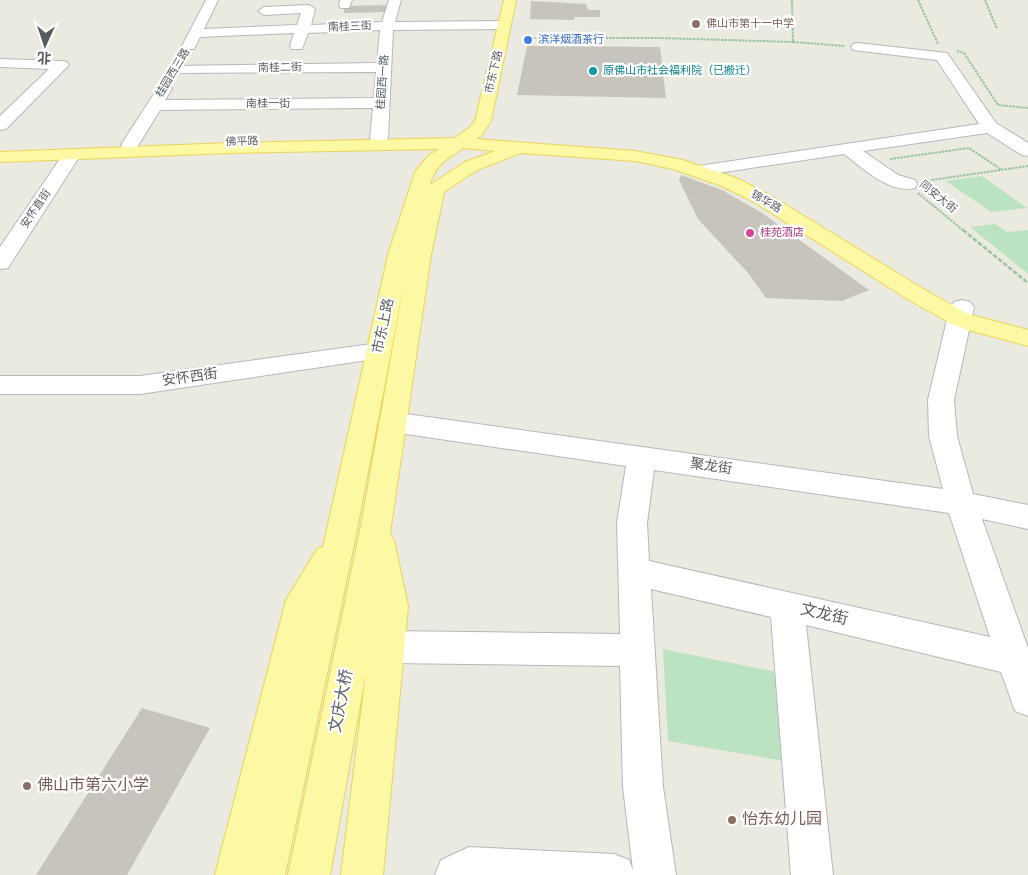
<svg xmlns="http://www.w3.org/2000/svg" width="1028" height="875" font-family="Overpass,'Noto Sans SC',sans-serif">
<rect width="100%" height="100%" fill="#ebeae0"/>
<path fill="#bce3c1" d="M982,176l45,32 -36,4 -45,-31z
M995,224l12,8 21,-2v44l-58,-47z
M663,649l114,23 7,89 -116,-20z"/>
<path fill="#c6c4bd" d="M531,1l55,3 2,6h12v7h-26v3l-44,-1z
M389,5l-1,7 -44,1v-7z
M527,46l133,1 6,51 -149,-3z
M681,175l41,15 40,23 107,77 -27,11 -76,-3 -18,-25 -50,-54 -19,-39z
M142,708l68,20 -83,147h-91z"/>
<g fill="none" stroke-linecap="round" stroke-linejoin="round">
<g stroke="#b6b7bc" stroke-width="2">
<path id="minor" d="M206,0h12l-14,29 93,-4 4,-12 -37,2 -6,-4 6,-4 45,-2 6,4 -4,16 71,-3 7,-22h12l-6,22 109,-1 7,4 -7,4 -111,1 -5,108 -3,4 -6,1 -6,-1 -3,-4 3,-30 -213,2 -24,39 -6,1 -6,-1 -3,-4 38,-59h10l3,3 -7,11 209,-2 2,-26 -205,1 -2,-3 2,-3 5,-1 201,-3 3,-33 -72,3 -6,16h-10l-2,-3 4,-13 -94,4 -6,12h-10l-2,-3z
M340,0h12l-3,8h-8l-2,-3z
M858,43l89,10 49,70 32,20v13l-6,-1 -35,-22 -124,18 35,24 17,5 2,4 -2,4c-26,6 -52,-20 -71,-34l-139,21 -6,-1 -3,-4 3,-4 6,-1 274,-41 -42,-64 -84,-10 -2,-3 2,-3z
M0,59l62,2 5,1 2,3 -63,64 -6,1v-14l49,-47 -49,-2z
M72,149l6,1 3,4 -73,114 -8,1v-22l66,-97z
M962,300l8,2 4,5 -20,93 3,36 16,58 55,11v24l-46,-10 46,129v68l-13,-5 -14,-39 -195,-47 27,250h-42l-20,-258 -120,-28 12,198 13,88h-241l6,-15 28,-13 145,7 15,6 4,10 -10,-83 -3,-121 -232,-3 -12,-5 -5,-11 5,-11 12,-5 232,3 -3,-111 9,-57 -234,-34 -10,-3 -3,-7 3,-7 10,-3 551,77 -14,-53 -1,-36 22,-93 4,-5zM654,470l295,43 41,124 -341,-76 -2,-38z
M379,343l9,2 3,6 -3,6 -248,37h-140v-18h140z"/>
</g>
<g stroke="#ecd358" stroke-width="2">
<path id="major" d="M504,0h12l-25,121 -10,15 -5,3 159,12 48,9 53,18 32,16 157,96 43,24 60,16v16l-60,-16 -16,-6 -43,-24 -155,-98 -32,-16 -49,-17 -38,-8 -114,-8 -44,17 -33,22 -13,63 -41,278 4,7 14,66 -25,269h-42l25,-203 -36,203h-42l73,-349 44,-248 -49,257 -71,340h-70l71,-275 31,-51 6,-2 65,-292 27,-83 13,-16 11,-7 -209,4 -230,9v-10l230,-9 225,-5 14,-10 6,-7zM463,148l32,3 -30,11 -35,23c5,-20 16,-25 33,-37z"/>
</g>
<path stroke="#96c3a7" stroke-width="2" stroke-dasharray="2.5 1" stroke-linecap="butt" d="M792,0l1,42 52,4
M918,0l20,44
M985,0l12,29
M525,38h134l134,4
M957,51l7,2 34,52 30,3
M890,159l79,-11 33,22
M925,181l103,-15
M918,193l46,38"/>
<path stroke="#96c3a7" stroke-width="2.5" stroke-dasharray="4.5 2" stroke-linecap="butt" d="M963,230l65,53"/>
<use href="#minor" fill="#fff" fill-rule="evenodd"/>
<use href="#major" fill="#fcf8a4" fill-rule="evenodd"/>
</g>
<g fill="#8d6e63" stroke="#fff" stroke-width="2">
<circle cx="696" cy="24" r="5"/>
<circle cx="27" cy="786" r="5"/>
<circle cx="732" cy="820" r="5"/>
</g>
<circle fill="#3f7fe0" stroke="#fff" stroke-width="2" cx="528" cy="40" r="5"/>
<circle fill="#0f9aa8" stroke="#fff" stroke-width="2" cx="593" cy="71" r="5"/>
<circle fill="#d1479c" stroke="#fff" stroke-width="2" cx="750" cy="233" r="5"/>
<g text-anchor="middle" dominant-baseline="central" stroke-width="4.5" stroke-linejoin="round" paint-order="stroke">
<g font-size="11" fill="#785e54" stroke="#fff" text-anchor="start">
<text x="706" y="24">佛山市第十一中学</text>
</g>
<g font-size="11" fill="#595b60" stroke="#fff">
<text transform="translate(350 27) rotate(-2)">南桂三街</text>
<text transform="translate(280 68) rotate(-1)">南桂二街</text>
<text transform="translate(494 72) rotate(-77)">市东下路</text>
<text transform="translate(173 73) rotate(-59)">桂园西三路</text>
<text transform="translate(383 82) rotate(-86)">桂园西一路</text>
<text x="268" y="104">南桂一街</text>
<text transform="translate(242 142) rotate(-2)">佛平路</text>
<text transform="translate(938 197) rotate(39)">同安大街</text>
<text transform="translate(766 202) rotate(30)">锦华路</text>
<text transform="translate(36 209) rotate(-56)">安怀直街</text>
</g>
<g font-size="11" fill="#366cbe" stroke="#fff" text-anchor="start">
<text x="538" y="40">滨洋烟酒茶行</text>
</g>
<g font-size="11" fill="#0d838f" stroke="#fff" text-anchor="start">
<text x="603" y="71">原佛山市社会福利院（已搬迁）</text>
</g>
<g font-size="11" fill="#b23c85" stroke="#fff" text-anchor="start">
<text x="760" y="233">桂苑酒店</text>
</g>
<g font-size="14" fill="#595b60" stroke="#fff">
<text transform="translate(384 326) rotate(-78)">市东上路</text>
<text transform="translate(190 378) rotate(-8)">安怀西街</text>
<text transform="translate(711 467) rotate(8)">聚龙街</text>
</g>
<g font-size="16" fill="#595b60" stroke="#fff">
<text transform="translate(824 615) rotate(13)">文龙街</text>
<text transform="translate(342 701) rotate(-79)">文庆大桥</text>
</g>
<g font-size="16" fill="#785e54" stroke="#fff" text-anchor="start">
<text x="37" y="786">佛山市第六小学</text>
<text x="742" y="820">怡东幼儿园</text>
</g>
</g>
<g transform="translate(45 45) rotate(183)" stroke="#ffffff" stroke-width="4" paint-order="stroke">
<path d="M0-4L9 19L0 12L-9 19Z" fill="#595b60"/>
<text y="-8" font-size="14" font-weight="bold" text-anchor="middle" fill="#595b60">北</text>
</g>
</svg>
